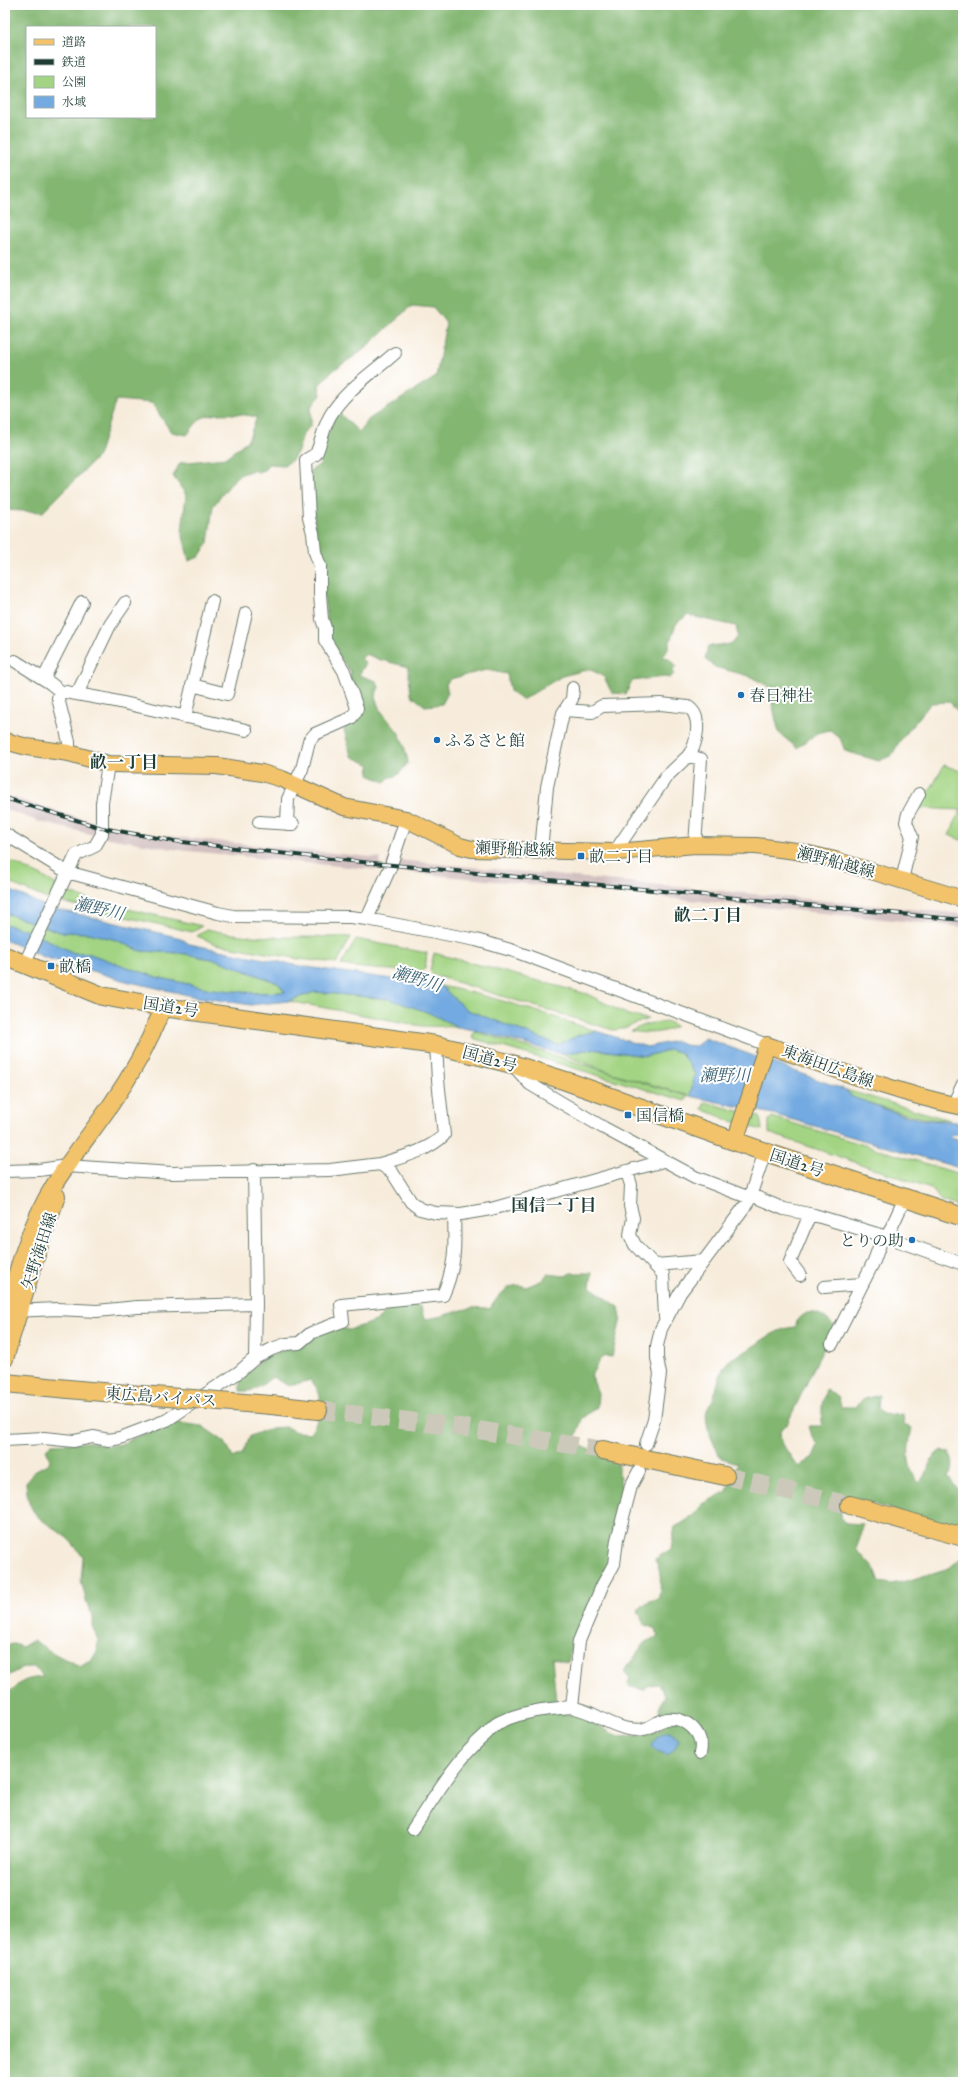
<svg xmlns="http://www.w3.org/2000/svg" width="968" height="2087" font-family="'IM FELL Great Primer','Noto Serif JP',serif">
<rect width="100%" height="100%" fill="#fff"/>
<filter id="ink" filterUnits="userSpaceOnUse"><feTurbulence type="fractalNoise" baseFrequency=".025" numOctaves="2"/><feDisplacementMap in="SourceGraphic" scale="8" xChannelSelector="R" yChannelSelector="G"/><feConvolveMatrix kernelMatrix="1 2 1 2 8 2 1 2 1" color-interpolation-filters="sRGB"/></filter>
<filter id="wash" filterUnits="userSpaceOnUse"><feTurbulence type="fractalNoise" baseFrequency=".012" numOctaves="4" result="noise"/><feDisplacementMap in="SourceGraphic" scale="16" xChannelSelector="R" yChannelSelector="G"/><feGaussianBlur stdDeviation="0.9" result="paint"/><feColorMatrix in="noise" values="0 0 0 0 0 0 0 0 0 0 0 0 0 0 0 0 0 1.4 0 .05"/><feComposite in="paint" operator="in"/></filter>
<g filter="url(#wash)">
<rect width="100%" height="100%" fill="#f7ecdb"/>
<path fill="#d2bfc0" d="M5,795l89,28 45,10 242,25 -3,12 -199,-20 -76,-13 -63,-15 -35,-13z
M388,859l575,55v13l-578,-57z"/>
<path fill="#a3d483" stroke="#61885c" d="M944,765l19,7v69l-14,-6 12,-25 -46,-2 6,-11 10,-8z
M5,859l35,16 30,18 19,7 113,26 -10,6 -145,-33 -42,-18z
M5,913l55,19 29,1 27,7 25,11 39,2 37,7 61,23 7,9 -31,1 -43,-4 -55,-12 -69,-24h-13l-43,-21 -26,-8z
M207,929c46,12 97,7 144,8l-14,26 -38,-4 -83,-15 -19,-8z
M356,939l71,14 -2,16 -4,4c-27,-4 -52,-3 -80,-8z
M434,953l153,41 41,21 20,4 -26,10 -9,1 -180,-55 -3,-5z
M441,986c53,10 104,28 155,45l-17,4 -21,10 -93,-36z
M315,992l74,7 39,13 30,15 -36,-1 -134,-25z
M666,1021l10,5c-12,8 -31,8 -45,5l16,-7z
M477,1032c70,20 140,44 210,64l-2,5 -213,-63 1,-4z
M592,1049l54,7 23,-6 11,2 15,22 -5,22 -78,-23 -51,-19z
M846,1090l104,30c-36,0 -64,-12 -98,-23z
M705,1102l55,15 2,13 -31,-9 -29,-12z
M772,1117l191,58v33l-22,-7 -10,-13 -162,-55v-13z"/>
<path fill="#82b671" stroke="#507a52" fill-rule="evenodd" d="M5,5h958v713l-13,-16 -19,1 -32,39 -7,13 -13,6 -34,-10 -5,-13 -10,-8 -13,3 -20,15 -18,-15 -11,-47 -19,-10 -34,-9 -10,-8 3,-13 24,-2 6,-8 -2,-10 -49,-11 -11,9 -9,27 -4,6 5,1 8,8 -3,4 1,4 -4,4 -6,-1 -32,4 -6,13 -14,-1 -8,-16 -14,-8 -28,7 -40,24 -12,-9 -3,-17 -21,-4 -36,9 -4,5 2,9 -6,11 -17,2 -14,-11 -3,-28 -30,-8 -12,-5 -5,5 5,4 -7,12 17,6 3,6c-11,18 12,33 21,48 4,8 6,18 8,27 -5,7 -9,15 -18,15l-5,5 -16,-7 1,-10 -19,-9 -7,-27 7,-8 9,-26 -2,-5 -7,-3 -2,-8 2,-7 -20,-26 -14,-96 -7,-79 11,-7 -4,-6 20,-47 22,21 10,-13 67,-42 10,-54 -13,-16 -21,-2 -50,46 -27,18 -16,16 2,10 -10,12v18l-8,9 -5,17 -6,9 -7,5 -17,-1 -4,6 -7,2 -4,-2 -16,6 -24,30 -5,37 -9,14 -10,4 -7,-29 4,-37 -13,-19 7,-13 45,-5 23,-18 9,-23c-14,-3 -41,-6 -55,1 -5,3 -11,12 -15,17l-16,-3 -19,-29 -36,-3 -18,56 -55,56 -38,-2zM27,27h128v90h-128z
M571,1273h21l-2,14 29,20 2,11 -9,39 -6,-1 -5,3 -10,16 7,18 -1,14 -15,12 -8,23 44,22 5,37 -10,53 -41,90 -4,19 -16,-5 4,44 7,12h17l31,19 11,4 19,-2 22,-6 -4,-21 6,-12 -6,-12 -10,1 -5,5 -14,-3 -2,-4 2,-5 -5,-6c5,-12 14,-18 20,-30l14,-6 -4,-7 -11,-5 -6,-14 8,-7 13,-6c2,-13 3,-25 -4,-38l16,-10 4,-22 17,-10 11,-13 24,-13 11,-28 -17,-5c-6,-11 -18,-35 -14,-48 3,-6 7,-11 8,-17 3,-9 5,-21 11,-29 6,-8 17,-10 25,-16 13,-9 27,-20 44,-21 2,-2 1,-6 4,-8 12,-14 27,-2 36,8l-4,10 -5,1 -2,9 -37,77c-18,9 4,31 11,43l15,-10 5,-12 -6,-9 -3,-10h12l1,-2v-19l4,-16 13,9 2,9h14l9,-8 15,-4 -1,13 4,6 10,1 11,-1 1,11 8,3c-5,22 -6,38 7,56 13,-12 5,-24 23,-34l8,3c3,10 5,15 -2,24l15,18v37l-115,-36 -6,6 -2,14 6,7 16,1 -2,14 -4,11 20,22 4,11 12,2 18,-4 39,-12 14,-11v525h-958v-389c12,-3 10,-7 19,-12 6,-3 12,-3 19,-4l-9,-10c-12,-1 -22,6 -29,12v-34l9,-1 8,3 12,-7c12,10 33,21 47,26l11,-6 5,-9 1,-11 -5,-12v-12l-6,-12 -6,-24 2,-23c-5,-6 -10,-14 -16,-19 -26,-21 -39,-19 -41,-56l10,-12 13,-7 1,-5 -4,-9 6,-5 37,-2 20,4 12,-2 50,-22 31,4 23,16 8,16 9,-4 8,-18 21,-8 15,-1 10,5 15,1c10,-19 16,-37 -1,-53l-21,6 -17,-9c-9,8 -19,16 -32,14v-13l26,-21 58,-25 14,-5 11,3 27,-9 19,-18h19l7,4 3,12c23,-1 44,-16 66,-10 7,-13 21,-29 36,-22l17,-7 4,-6 18,2z"/>
<path fill="#73aae1" stroke="#49748a" d="M5,888l42,19 134,31 8,6 111,22 141,20 24,23 93,36 21,-10 17,-4 51,16 28,-6 9,4 12,1 9,-8 141,52 6,7c25,8 51,21 77,23 12,1 22,1 34,3v12l-9,-1 -4,4 13,3v28l-190,-55 -83,-18 5,-22 -15,-22 -11,-2 -23,6 -54,-7 -31,5 -87,-24 -16,-3 -31,-15 -38,-13 -74,-7 -27,9 -37,4 -59,-9 -66,-15 -82,-24 -39,-17v-16l26,8 43,21h13l69,24 55,12 43,4 31,-1 -7,-9 -61,-23 -37,-7 -39,-2 -25,-11 -27,-7 -29,-1 -55,-19z
M667,1731l5,1 6,8 -3,9 -7,6 -11,-4 -5,-5 5,-9z"/>
</g>
<g filter="url(#ink)">
<g fill="none" stroke-linecap="round" stroke-linejoin="round">
<path stroke="#ccc9ba" stroke-width="18" stroke-dasharray="18 9" stroke-linecap="butt" d="M318,1410l141,17 144,23
M725,1476l125,29"/>
<g stroke="#6b7a6e" stroke-width="14">
<path id="minor" d="M15,661l35,22 10,8 50,9 136,30
M44,678l38,-76
M192,685l35,9 19,-81
M60,691l-2,7 11,44v11
M77,694l33,-69 15,-22
M565,710l27,2 10,-6 59,-2 27,3c15,9 9,38 0,49
M185,717l27,-116
M259,822l34,2
M287,824l1,-25 14,-30 7,-28 6,-7 36,-16 4,-5 2,-5 -13,-37 -19,-31v-12l-3,-9 -2,-25v-28l-5,-14 -2,-19 -4,-15 -3,-58 10,-6c6,-13 7,-26 14,-38 14,-25 44,-44 65,-63
M5,834l62,38 151,41 15,3 117,1 17,2 109,21 38,11 253,94
M541,851l6,-64 16,-74 9,-14 1,-11
M617,852l1,-5 48,-70 22,-21 13,3 -6,86
M902,880l10,-43 -6,-15 2,-8 11,-20
M367,919l23,-51 16,-49
M24,965l52,-110 19,-9 7,-12v-31l6,-39
M512,1064l18,20 74,44 91,49 55,21
M953,1105l10,-21
M380,1164c22,-7 48,-13 64,-29l-6,-55 -2,-35
M5,1171l34,-1 28,-4 105,7 158,-3 50,-6 12,8 19,30 9,7 16,4 25,1 30,-5 172,-48
M627,1172l4,13 -1,21 3,12 -3,17 5,10 28,29 2,44
M751,1195l33,14 30,6 73,22 76,27
M887,1237l18,-39
M656,1265l47,-4
M800,1275l-10,-13 20,-48
M824,1287l38,-3
M14,1311l43,-2 40,2 40,-4 119,-3
M832,1344l42,-83 9,-25
M255,1358l17,-9 14,-5 13,-1 12,-10 32,-12 -2,-16 102,-10c13,-29 12,-50 11,-81
M5,1440l39,-2 30,3 19,-4 16,3 11,-2 47,-18 72,-48 16,-14 1,-54 -2,-134
M646,1444l8,-24 6,-46 -3,-16v-12l4,-17 19,-36 68,-91 17,-50
M639,1471l-8,15 -14,54 -3,24 -12,22 -23,55 -7,66c6,2 14,4 20,7 13,6 23,13 37,15 21,4 23,-7 38,-10 20,-3 38,16 33,34
M413,1829c22,-33 42,-68 73,-95 4,-4 8,-10 14,-12 23,-11 47,-13 72,-15"/>
</g>
<g stroke="#6b7a6e" stroke-width="18">
<path id="major" d="M5,741l22,6 42,6 39,11 109,2 45,7 20,6 62,28 62,12 54,27 12,3 145,3 78,-7 61,1 40,5 39,9 128,39
M735,1141l32,-96c65,23 129,48 196,62
M5,1318c11,-45 24,-93 49,-133 18,-29 39,-54 58,-82 21,-30 38,-62 51,-96
M5,1359l28,-93 24,-70"/>
</g>
<g stroke="#6b7a6e" stroke-width="20">
<path id="highway" d="M5,956l97,40 61,11 273,38 76,19 54,17 199,71 198,65
M271,1405l47,5
M603,1450l122,26
M850,1505l113,32"/>
</g>
<use href="#minor" stroke="#fff" stroke-width="12"/>
<use href="#major" stroke="#f2c36a" stroke-width="16"/>
<use href="#highway" stroke="#f2c36a" stroke-width="18"/>
<g stroke="#1f3d34" stroke-width="4">
<path id="rail" d="M5,798l97,30 72,13 157,18 632,61"/>
</g>
<use href="#rail" stroke="#fff" stroke-width="2.5" stroke-dasharray="8" stroke-linecap="butt"/>
<g stroke="#6b7a6e" stroke-width="20" stroke-linecap="butt">
<path id="highway-bridge" d="M5,1383l85,8 181,14"/>
</g>
<use href="#highway-bridge" stroke="#f2c36a" stroke-width="18"/>
</g>
</g>
<g fill="#1f6fb2" stroke="#fff" stroke-width="1.5">
<circle cx="741" cy="695" r="4"/>
<circle cx="437" cy="740" r="4"/>
<rect x="577" y="852" width="8" height="8" rx="2"/>
<rect x="47" y="962" width="8" height="8" rx="2"/>
<rect x="624" y="1111" width="8" height="8" rx="2"/>
<circle cx="912" cy="1240" r="4"/>
</g>
<g text-anchor="middle" dominant-baseline="central" stroke-width="4" stroke-linejoin="round" paint-order="stroke">
<g font-size="16" fill="#1f3d34" stroke="#fff" text-anchor="start">
<text x="749" y="695">春日神社</text>
<text x="445" y="740">ふるさと館</text>
<text x="589" y="856">畝二丁目</text>
<text x="59" y="966">畝橋</text>
<text x="636" y="1115">国信橋</text>
<text x="904" y="1240" text-anchor="end">とりの助</text>
</g>
<g font-size="16" fill="#1f3d34" stroke="#fff">
<text transform="translate(515 849) rotate(2)">瀬野船越線</text>
<text transform="translate(836 862) rotate(15)">瀬野船越線</text>
<text transform="translate(171 1007) rotate(9)">国道2号</text>
<text transform="translate(490 1059) rotate(15)">国道2号</text>
<text transform="translate(828 1066) rotate(20)">東海田広島線</text>
<text transform="translate(797 1163) rotate(18)">国道2号</text>
<text transform="translate(39 1251) rotate(-72)">矢野海田線</text>
<text transform="translate(161 1397) rotate(4)">東広島バイパス</text>
</g>
<g font-size="17" font-weight="bold" fill="#1f3d34" stroke="#fff">
<text x="124" y="762">畝一丁目</text>
<text x="708" y="915">畝二丁目</text>
<text x="554" y="1205">国信一丁目</text>
</g>
<g font-size="17" font-style="italic" fill="#3c6371" stroke="#fff">
<text transform="translate(99 909) rotate(13)">瀬野川</text>
<text transform="translate(417 979) rotate(17)">瀬野川</text>
<text x="725" y="1075">瀬野川</text>
</g>
</g>
<rect width="968" height="2087" fill="none" stroke="#fff" stroke-width="20"/>
<rect x="26" y="26" width="130" height="92" fill="#ffffff" stroke="#a5b1ae"/>
<rect x="34" y="39" width="20" height="6" fill="#f2c36a" stroke="#a5b1ae"/>
<text x="62" y="46" font-size="12" fill="#1f3d34">道路</text>
<rect x="34" y="59" width="20" height="6" fill="#1f3d34" stroke="#a5b1ae"/>
<text x="62" y="66" font-size="12" fill="#1f3d34">鉄道</text>
<rect x="34" y="76" width="20" height="12" fill="#a3d483" stroke="#a5b1ae"/>
<text x="62" y="86" font-size="12" fill="#1f3d34">公園</text>
<rect x="34" y="96" width="20" height="12" fill="#73aae1" stroke="#a5b1ae"/>
<text x="62" y="106" font-size="12" fill="#1f3d34">水域</text>
</svg>
